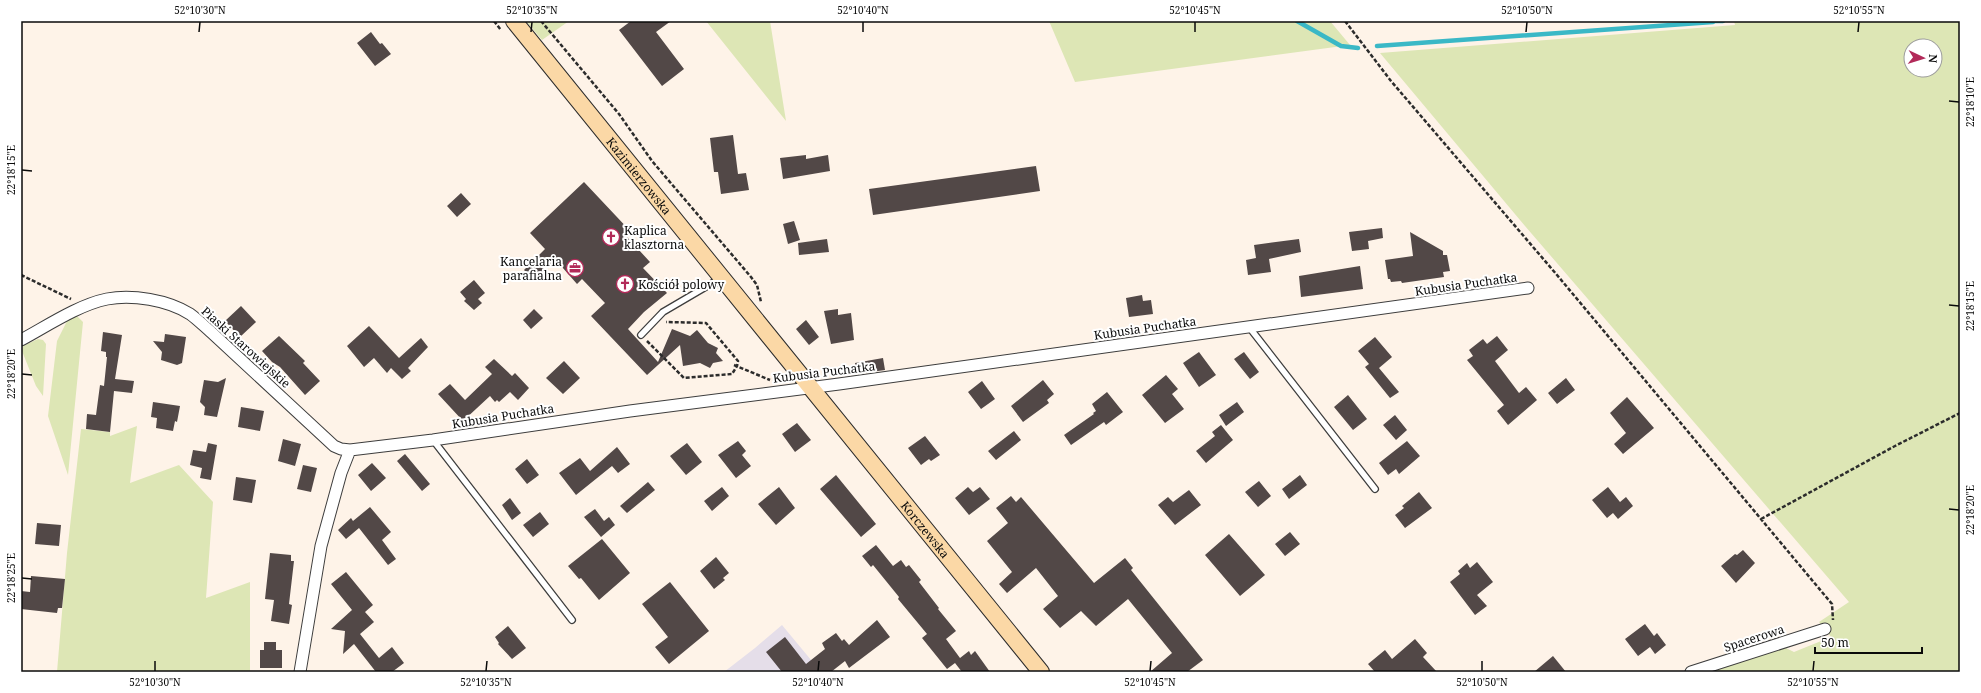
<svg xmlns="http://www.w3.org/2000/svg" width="1981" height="693" font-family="'Noto Serif',serif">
<rect width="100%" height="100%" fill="#fef3e8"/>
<path fill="#e5dee9" d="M782,625l39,47h-97l31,-24z"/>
<path fill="#dde6b5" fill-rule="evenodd" d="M526,21h43l-27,19z
M706,21h64l16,100z
M1049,21h281l20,24 -275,37z
M1734,21h226v651h-253l77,-25 10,5 37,-15 -12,-15 30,-20 -324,-376 -145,-173 355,-28zM1911,46h24v24h-24z
M76,315l7,7 -15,153 -20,-59 9,-75 10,-20z
M38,339l5,1 3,4 -3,52 -7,-10 -14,-35 1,-5z
M137,426l-7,57 49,-18 34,37 -7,96 44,-16v90h-193l10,-119 14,-124 29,3v4z"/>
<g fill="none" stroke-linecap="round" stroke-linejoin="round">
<path stroke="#3ab8c6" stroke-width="4.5" d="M1297,21l44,25 17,2
M1712,21h11
M1377,46l336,-24"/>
</g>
<path fill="#524847" d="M631,21h40l-15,11 28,37 -22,17 -43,-56z
M371,32l9,12 2,-1 9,11 -16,12 -18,-23z
M733,135l5,39 8,-1 3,17 -28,4 -3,-22h-4l-4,-34z
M806,155v4l22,-4 2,16 -47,8 -3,-21z
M1036,166l4,25 -167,24 -4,-26z
M584,182l48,51 -5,4 23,25 -7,6 24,25 -23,19 -16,17 30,33 14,-33 18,7 7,-6 11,13 10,5 -2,5 7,8 -10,2 -3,5 -10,-5 -17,3 -3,-21 -33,30 -56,-59 14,-13 -23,-24 -5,5 -22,-25 -21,21 -10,-10 21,-21 -15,-16z
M461,193l10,11 -14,13 -10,-11z
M794,221l6,19 -12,4 -5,-20z
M1382,228l1,10 -15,3 1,8 -17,2 -3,-19z
M1410,232l33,19v4h4l3,16 -7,1 1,5 -42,6 -1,-2 -10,1 -1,-3h-2l-3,-19 28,-4z
M827,239l2,13 -30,3 -1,-12z
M1299,239l2,13 -32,7 2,13 -23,3 -2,-15 10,-2 -2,-13z
M1360,266l3,23 -62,8 -2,-21z
M474,280l11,13 -7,6 4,4 -8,7 -10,-9 2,-2 -6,-7z
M1142,295l1,6 8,-1 2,14 -24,3 -3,-19z
M241,306l15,16 -16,15 -15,-16z
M534,309l9,9 -12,11 -8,-9z
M838,309v6l13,-2 3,27 -23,4 -7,-33z
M806,320l13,17 -10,8 -13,-16z
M369,326l30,32 22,-20 7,9 -20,21 3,3 -9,8 -11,-11 -4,5 -13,-15 -10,9 -17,-21z
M103,332l19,3 -7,44 19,2 -2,12 -18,-2 -4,41 -24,-3 1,-15 9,1 4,-30 4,1 3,-29h-1v-5l-5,-1z
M165,334l21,3 -4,26 -5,2 -16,-5 1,-8 -9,-11 11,1z
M279,336l26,25 -2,2 17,18 -15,14 -25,-28 -8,-5 -10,-11z
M1497,336l11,14 -13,11 24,32 7,-6 11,13 -29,25 -11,-14 7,-6 -37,-45 6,-4 -4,-6 14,-11 4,5z
M1375,337l17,20 -13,11 20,24 -9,6 -25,-31 4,-3 -11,-13z
M1199,352l17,23 -17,12 -16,-24z
M1244,352l15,20 -9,7 -16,-20z
M883,358l2,12 -28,4 -2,-11z
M494,359l18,17 3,-3 14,15 -11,12 -8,-8 -11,10 -2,-2 -2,2 -5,-6 -27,25 -25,-27 12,-10 15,16 27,-26 -7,-7z
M564,361l16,17 -17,16 -17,-16z
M1166,375l12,14 -6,5 12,15 -19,14 -23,-28z
M226,378l-9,39 -13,-2 1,-8 -5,-5 4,-22 14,2z
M1566,378l9,12 -18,14 -9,-11z
M1043,380l11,14 -7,6 2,3 -26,19 -12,-16z
M982,381l13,18 -14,10 -13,-17z
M1107,392l16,20 -17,13 -2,-3 -33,23 -7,-10 30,-21 -1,-1 3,-2 -4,-7z
M1348,395l19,24 -14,11 -19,-23z
M1627,397l27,31 -31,26 -9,-10 12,-11 -16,-20z
M153,402l27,4 -3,16 -2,-1 -2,10 -17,-3 1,-10 -6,-1z
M1237,402l7,10 -18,14 -7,-11z
M241,407l23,4 -4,20 -22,-4z
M1395,415l12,15 -11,10 -13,-15z
M797,423l14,17 -16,12 -13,-18z
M1221,425l12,15 -27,23 -10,-12 19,-15 -3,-4z
M1014,431l7,9 -25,20 -8,-9z
M925,436l15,19 -9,6 -2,-2 -8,6 -13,-17z
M283,439l18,5 -6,22 -17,-5z
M738,441l8,10 -4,4 9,11 -15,12 -18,-23z
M1407,441l13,15 -21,18 -3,-5 -8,6 -9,-12z
M208,443l9,2 -6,35 -11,-2 2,-10 -12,-3 3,-15 13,2z
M687,443l15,19 -16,13 -16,-19z
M617,447l13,17 -12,9 -6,-7 -36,29 -17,-22 21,-15 10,13z
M405,454l25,30 -8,7 -25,-30z
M527,459l12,16 -12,9 -12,-15z
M372,463l14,15 -15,13 -13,-16z
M303,465l14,3 -6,24 -14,-3z
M836,475l40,49 -15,13 -41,-48z
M1300,475l7,10 -18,14 -7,-10z
M236,477l20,3 -4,23 -19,-3z
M1259,481l12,15 -13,11 -13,-15z
M648,482l7,8 -28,23 -7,-7z
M722,487l7,9 -17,15 -8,-10z
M779,487l16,21 -19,17 -18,-21z
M968,487l5,5 7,-5 10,12 -21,16 -14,-17z
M1608,487l12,15 6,-5 7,9 -15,13 -5,-6 -6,5 -15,-18z
M1189,490l12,15 -26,20 -17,-20 10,-8 5,5z
M1419,492l13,16 -27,20 -10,-13 9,-7 -2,-2z
M1011,496l5,6 5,-5 73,86 31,-25 8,10 -2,2 72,90 -16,12h-37l22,-19 -44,-54 -32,27 -15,-15 -21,17 -17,-19 15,-13 -22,-28 -29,25 -8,-9 13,-12 -25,-31 21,-18 -12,-15z
M510,498l11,15 -9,7 -10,-15z
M370,507l21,25 -9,8 14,19 -8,6 -29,-37 -13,11 -8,-9 13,-12 2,3z
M595,509l9,12 5,-4 6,8 -14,12 -17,-20z
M540,512l9,12 -16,13 -10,-12z
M37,523l24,2 -2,21 -24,-2z
M1290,532l10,12 -15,12 -10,-12z
M1229,534l36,41 -25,21 -35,-41z
M602,539l28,34 -31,27 -18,-22 -2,1 -11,-13z
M876,545l17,21 8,-6 5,7 3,-2 12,15 -2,2 20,26 -1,1 18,22 -10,8 14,19 9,-7 2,4 4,-4 15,21h-28l-7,-9 -8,6 -25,-31 5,-4 -29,-35 1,-2 -26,-32 -2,2 -9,-11z
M1743,550l12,13 -19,20 -15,-17 14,-12 2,1z
M270,553l21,2v6h3l-5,43 3,1 -3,19 -18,-3 3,-21 -9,-1z
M716,557l13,16 -6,5 2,2 -11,9 -14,-18z
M1477,562l16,20 -16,13 10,11 -12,9 -25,-33 10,-8 -2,-3 9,-8 3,5z
M346,572l27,33 -8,7 9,10 -14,12 19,24 13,-11 12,16 -12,9h-16l-22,-28 -11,10 2,-23 -14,-2 21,-19 -21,-26z
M31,576l34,3 -3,29h-4l-1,5 -36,-4v-18l9,1z
M670,582l39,49 -40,33 -14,-17 13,-10 -26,-33z
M877,620l13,17 -41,31 -4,-7 -14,11h-49l-16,-20 19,-15 21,27 19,-15 -3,-6 14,-10 6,8 2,-2 5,6z
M1645,624l9,12 3,-3 9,12 -11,9 -5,-7 -12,9 -13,-17z
M508,626l18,22 -14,11 -14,-15 1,-1 -4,-6z
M1415,639l12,14 -4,4 14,15h-62l-7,-8 17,-14 7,9z
M264,642h12v8h6v18h-22v-18h4z
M1553,656l13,16h-32z"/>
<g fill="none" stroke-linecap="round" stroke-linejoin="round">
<g stroke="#3d3d3d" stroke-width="8">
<path id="lane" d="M1249,327l126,162
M641,335l22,-23 58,-34
M433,440l139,180"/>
</g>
<g stroke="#3d3d3d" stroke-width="13">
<path id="street" d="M21,340c26,-14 57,-35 86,-41 25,-5 61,1 83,15 7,5 14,12 21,18l123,114 7,3 9,1 83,-10 197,-29 209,-27 689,-96
M300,672l21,-126 20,-73 9,-23
M1691,672l134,-43"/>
</g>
<g stroke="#2c2c2c" stroke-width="18">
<g id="secondary">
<path id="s1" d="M514,21l527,651"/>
</g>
</g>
<path stroke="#2c2c2c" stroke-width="2.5" stroke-dasharray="4 2" stroke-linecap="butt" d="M494,21l7,9
M541,21l78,93 33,47 99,116 6,8 4,17
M1345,21l46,60 166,194 275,329 1,16
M21,275l50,24
M647,341l37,37 48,-4 5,-8 1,-5 -32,-38 -40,-1
M734,365l36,15
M1761,519l134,-73 65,-33"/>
<use href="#lane" stroke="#fff" stroke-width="5.5"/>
<use href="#street" stroke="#fff" stroke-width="11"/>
<use href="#secondary" stroke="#fbd8a6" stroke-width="16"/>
</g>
<path fill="none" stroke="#0a0a0a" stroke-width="1.5" d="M199,32l1,-10M531,32l1,-10M863,32v-10M1195,32v-10M1526,32l1,-10M1858,32l1,-10M1949,101l10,1M22,170l10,1M1949,305l10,1M22,374l10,1M1949,509l10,1M22,578l10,1M155,671v-10M486,671l1,-10M818,671l1,-10M1150,671l1,-10M1482,671v-10M1813,671l1,-10"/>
<defs>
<g id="church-ring" transform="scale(0.9)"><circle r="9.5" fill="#fff" stroke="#b22a59" stroke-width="1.5"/><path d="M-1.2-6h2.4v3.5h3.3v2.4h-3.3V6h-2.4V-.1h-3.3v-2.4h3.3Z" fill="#b22a59"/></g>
<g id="office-ring" transform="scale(0.9)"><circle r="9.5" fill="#fff" stroke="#b22a59" stroke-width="1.5"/><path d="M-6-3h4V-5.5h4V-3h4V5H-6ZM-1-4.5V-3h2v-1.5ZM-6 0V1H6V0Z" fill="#b22a59"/></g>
</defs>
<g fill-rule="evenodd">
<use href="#church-ring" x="611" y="237"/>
<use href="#office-ring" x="575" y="268"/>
<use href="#church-ring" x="625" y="284"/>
</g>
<g text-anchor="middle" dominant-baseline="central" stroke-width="4" stroke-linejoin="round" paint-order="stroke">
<g font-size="12" fill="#0a0a0a" stroke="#fff">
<text stroke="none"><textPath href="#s1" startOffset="199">Kazimierzowska</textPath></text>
<text transform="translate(1466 284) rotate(-8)">Kubusia Puchatka</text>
<text transform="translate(1145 328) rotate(-8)">Kubusia Puchatka</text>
<text transform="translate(246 347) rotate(42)">Piaski Starowiejskie</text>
<text transform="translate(824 372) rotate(-7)">Kubusia Puchatka</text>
<text transform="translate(503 416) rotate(-9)">Kubusia Puchatka</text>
<text stroke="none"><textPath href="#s1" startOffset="654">Korczewska</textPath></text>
<text transform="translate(1754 638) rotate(-18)">Spacerowa</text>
</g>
<g font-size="12" fill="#0a0a0a" stroke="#fff" text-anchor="start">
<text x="624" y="230">Kaplica<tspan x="624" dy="14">klasztorna</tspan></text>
<text x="562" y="261" text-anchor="end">Kancelaria<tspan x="562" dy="14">parafialna</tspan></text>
<text x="638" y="284">Kościół polowy</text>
</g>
</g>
<rect width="1981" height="693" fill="none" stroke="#ffffff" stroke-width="44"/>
<g transform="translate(1923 58) rotate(94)"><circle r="19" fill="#ffffff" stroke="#9d9d9d"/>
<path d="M0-3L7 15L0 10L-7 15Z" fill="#b22a59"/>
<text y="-6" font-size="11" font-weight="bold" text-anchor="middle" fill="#0a0a0a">N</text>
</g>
<path d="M1815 647v6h107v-6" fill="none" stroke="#0a0a0a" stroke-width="2"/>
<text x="1821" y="647" font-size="12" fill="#0a0a0a" stroke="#ffffff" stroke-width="3" paint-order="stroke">50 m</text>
<rect x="22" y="22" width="1937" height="649" fill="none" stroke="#0a0a0a" stroke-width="1.5"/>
<g font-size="10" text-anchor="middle" fill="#0a0a0a">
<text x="200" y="14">52°10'30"N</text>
<text x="532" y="14">52°10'35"N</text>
<text x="863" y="14">52°10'40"N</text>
<text x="1195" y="14">52°10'45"N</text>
<text x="1527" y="14">52°10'50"N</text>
<text x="1859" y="14">52°10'55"N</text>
<text transform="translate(1970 102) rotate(-90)" y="4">22°18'10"E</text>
<text transform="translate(11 170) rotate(-90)" y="4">22°18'15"E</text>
<text transform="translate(1970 306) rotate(-90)" y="4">22°18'15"E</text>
<text transform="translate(11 374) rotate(-90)" y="4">22°18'20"E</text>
<text transform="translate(1970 510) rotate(-90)" y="4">22°18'20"E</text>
<text transform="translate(11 578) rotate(-90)" y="4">22°18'25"E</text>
<text x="155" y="686">52°10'30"N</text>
<text x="486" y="686">52°10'35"N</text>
<text x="818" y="686">52°10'40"N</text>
<text x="1150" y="686">52°10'45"N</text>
<text x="1482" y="686">52°10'50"N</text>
<text x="1813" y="686">52°10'55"N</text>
</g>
</svg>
